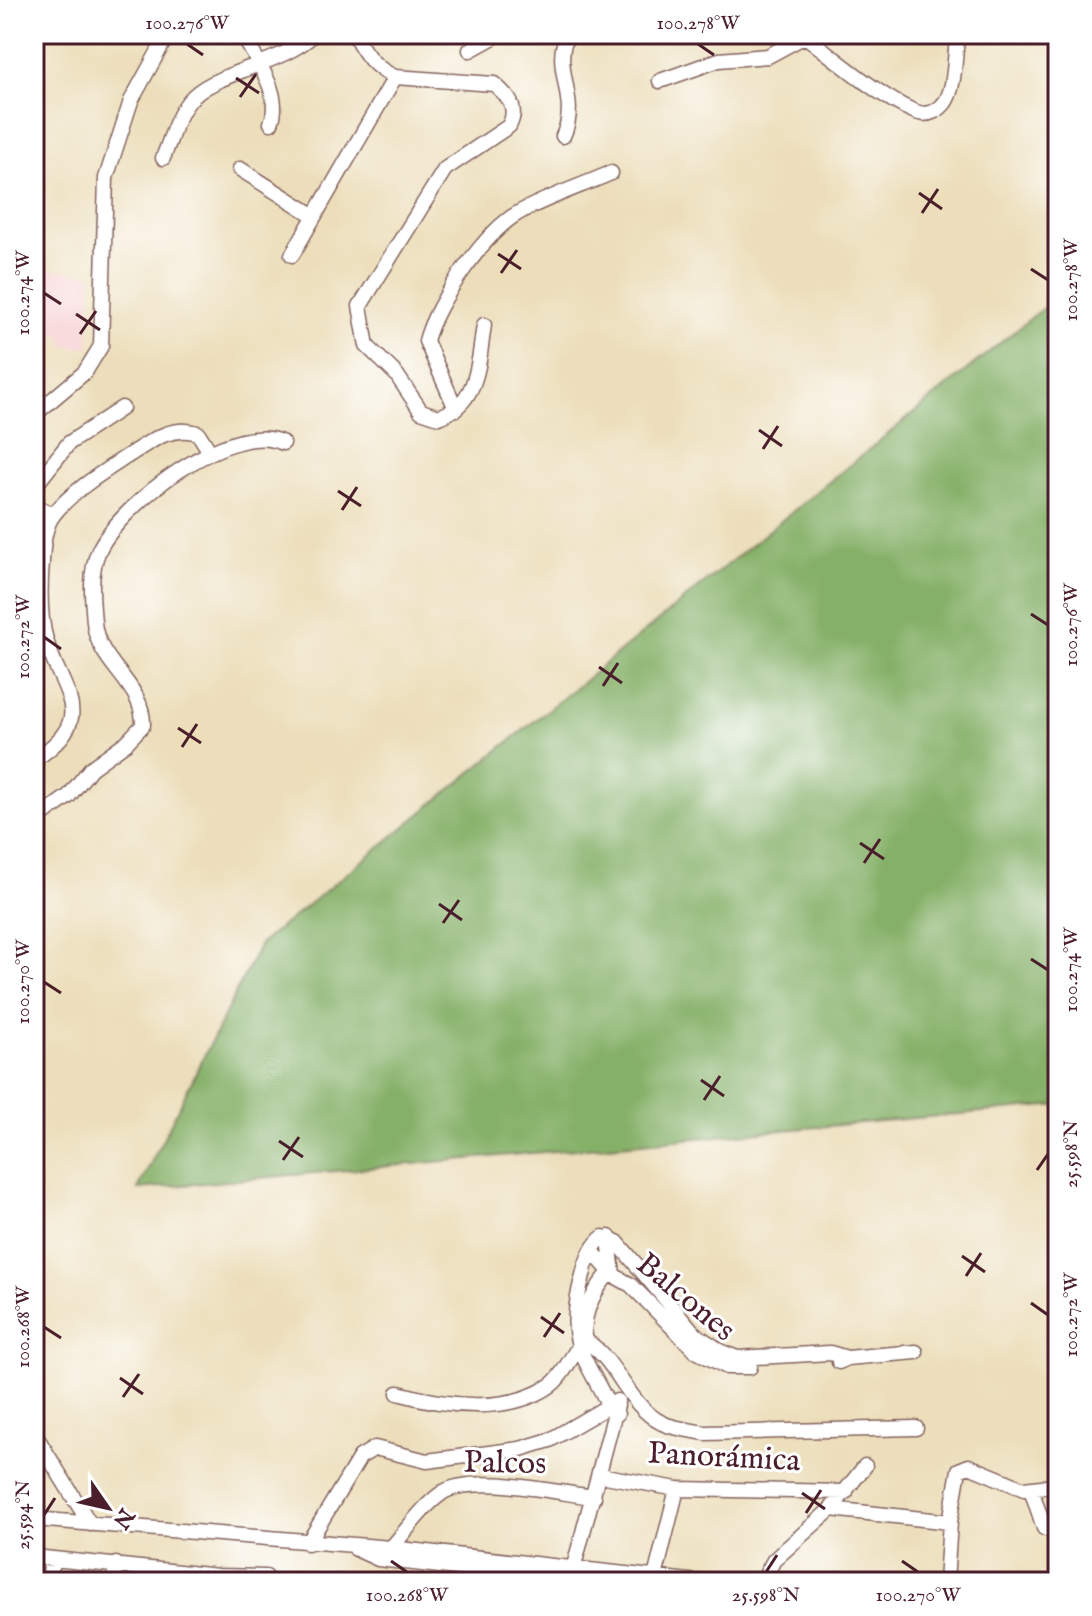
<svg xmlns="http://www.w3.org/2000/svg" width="1092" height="1616" font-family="'IM FELL English',serif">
<rect width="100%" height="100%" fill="#fff"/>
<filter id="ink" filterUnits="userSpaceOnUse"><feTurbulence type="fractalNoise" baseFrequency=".0125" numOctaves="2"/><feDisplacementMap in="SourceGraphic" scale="16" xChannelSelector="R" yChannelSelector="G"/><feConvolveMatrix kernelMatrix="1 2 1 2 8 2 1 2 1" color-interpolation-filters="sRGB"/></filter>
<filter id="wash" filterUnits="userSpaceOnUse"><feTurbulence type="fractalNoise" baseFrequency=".006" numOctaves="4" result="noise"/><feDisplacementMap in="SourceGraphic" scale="32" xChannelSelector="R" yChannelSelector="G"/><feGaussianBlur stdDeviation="1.8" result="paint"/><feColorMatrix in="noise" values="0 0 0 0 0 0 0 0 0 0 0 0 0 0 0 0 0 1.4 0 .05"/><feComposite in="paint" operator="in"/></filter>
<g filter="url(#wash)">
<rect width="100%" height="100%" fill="#ecdeba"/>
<path fill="#f7cfd1" d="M34,267l57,8 -2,73 -25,-2 -2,-10 -28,-5z"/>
<path fill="#85b067" stroke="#686849" stroke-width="2" d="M1058,296v809l-920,84 122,-245z"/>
</g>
<g filter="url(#ink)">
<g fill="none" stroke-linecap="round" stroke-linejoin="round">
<g stroke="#83625d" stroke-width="17">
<path id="minor" d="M242,34c14,26 41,60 29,89
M354,34c11,20 20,34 41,43l99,7c14,12 25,23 15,42l-64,43 -85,137 7,40 29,28 25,37 18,6c41,-15 39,-55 45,-92
M805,36c30,22 80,66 114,77 10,3 21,-3 27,-12 10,-17 8,-47 12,-67
M470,50l29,-16
M660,81l59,-21 49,-4 37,-20
M563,136c18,-37 -13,-69 5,-102
M163,158c8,-19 13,-41 26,-57 23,-29 93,-36 125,-67
M240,169l73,46
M292,255l103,-178
M456,409l-30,-68c9,-37 60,-111 94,-129 28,-15 61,-26 91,-39
M34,415l51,-43 16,-26 5,-168 25,-77 37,-67
M34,487l35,-44 53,-35
M34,506l19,8
M34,760c66,-43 28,-66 12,-120 -7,-24 -6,-54 -4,-79 1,-15 2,-35 12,-47 17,-22 49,-42 72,-57 23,-14 44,-33 72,-24l12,19
M34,821l35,-25 22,-28 36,-26 16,-17c1,-42 -46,-61 -49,-103 -2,-23 -5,-50 5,-72 22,-46 133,-132 184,-107
M592,1251l21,24 18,10 65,66 31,16h23
M587,1344c-8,-22 4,-49 19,-67l7,-2 -4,-38
M839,1362l8,-4 69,-6
M398,1393c46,13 111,22 153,-8 16,-12 20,-34 35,-44 32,20 41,64 76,82 13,6 28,7 43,10l211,-5
M617,1414l-8,-8c-28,-56 -44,-66 -26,-131 3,-13 9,-30 20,-38l14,5 78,92 27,18 15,6 93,-5 17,5
M34,1433l56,91
M600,1475l77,14 169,3
M1031,1489l13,39 14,6
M831,1509l119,13
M34,1519l357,29 307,34
M308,1543l52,-86 15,-9 52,13 93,-12 30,-9 67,-39
M391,1548c16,-18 31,-41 51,-55 30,-20 116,0 152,4
M356,1549l22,10 202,23
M34,1557l184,19 48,1
M574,1566l43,-161
M655,1577l22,-88
M49,1582l3,-23
M114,1582l2,-18
M762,1582l12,-22 57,-51 34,-43
M946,1582l4,-60 9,-52 10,-4 55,23 34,-4"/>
</g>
<use href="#minor" stroke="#fff" stroke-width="14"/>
</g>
</g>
<path fill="none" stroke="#4a1f2b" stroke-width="3" d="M187,44l16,11M698,44l16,11M236,78l23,15M240,97l16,-23M919,193l23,16M922,213l16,-24M498,254l23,15M1031,269l17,11M501,273l16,-23M44,293l17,11M76,314l24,16M80,334l16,-23M759,430l23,16M763,449l15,-23M338,491l23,15M342,510l15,-23M1031,614l17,11M44,637l17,12M599,667l23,16M603,686l15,-23M178,728l23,15M182,747l15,-23M860,843l24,16M864,863l16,-24M439,904l23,16M443,923l16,-23M1031,959l17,11M44,982l17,11M701,1080l23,16M704,1100l16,-24M279,1141l24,16M283,1160l16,-23M1037,1170l11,-16M962,1256l23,16M966,1276l15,-23M1031,1303l17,12M541,1317l23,16M44,1327l17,11M544,1337l16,-24M120,1378l23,16M123,1397l16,-23M802,1493l23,16M806,1513l15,-23M44,1515l11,-17M391,1561l16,11M902,1561l16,11M766,1572l11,-17"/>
<g text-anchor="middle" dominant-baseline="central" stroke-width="6" stroke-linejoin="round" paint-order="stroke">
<g font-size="32" fill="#4a1f2b" stroke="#fff">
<text transform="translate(685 1298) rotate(40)">Balcones</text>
<text transform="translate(724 1458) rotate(3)">Panorámica</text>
<text transform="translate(505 1464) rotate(1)">Palcos</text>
</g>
</g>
<rect width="1092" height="1616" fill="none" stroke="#fff" stroke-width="88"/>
<g transform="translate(108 1508) rotate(124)" stroke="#ffffff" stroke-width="6" paint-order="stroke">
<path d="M0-6L14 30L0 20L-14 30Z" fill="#4a1f2b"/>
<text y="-12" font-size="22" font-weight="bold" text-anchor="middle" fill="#4a1f2b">N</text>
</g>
<rect x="44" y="44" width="1004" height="1528" fill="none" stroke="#4a1f2b" stroke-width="3"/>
<g font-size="20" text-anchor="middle" fill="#4a1f2b">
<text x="187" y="29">100.276°W</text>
<text x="698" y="29">100.278°W</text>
<text transform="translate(1070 280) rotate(-90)" y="7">100.278°W</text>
<text transform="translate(22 293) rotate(-90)" y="7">100.274°W</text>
<text transform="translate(1070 625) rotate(-90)" y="7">100.276°W</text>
<text transform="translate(22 637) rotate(-90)" y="7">100.272°W</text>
<text transform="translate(1070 970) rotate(-90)" y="7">100.274°W</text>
<text transform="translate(22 982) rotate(-90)" y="7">100.270°W</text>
<text transform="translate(1070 1154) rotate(-90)" y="7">25.598°N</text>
<text transform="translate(1070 1315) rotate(-90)" y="7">100.272°W</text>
<text transform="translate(22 1327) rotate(-90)" y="7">100.268°W</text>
<text transform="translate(22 1515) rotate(-90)" y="7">25.594°N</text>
<text x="407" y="1601">100.268°W</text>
<text x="766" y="1601">25.598°N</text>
<text x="918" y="1601">100.270°W</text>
</g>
</svg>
